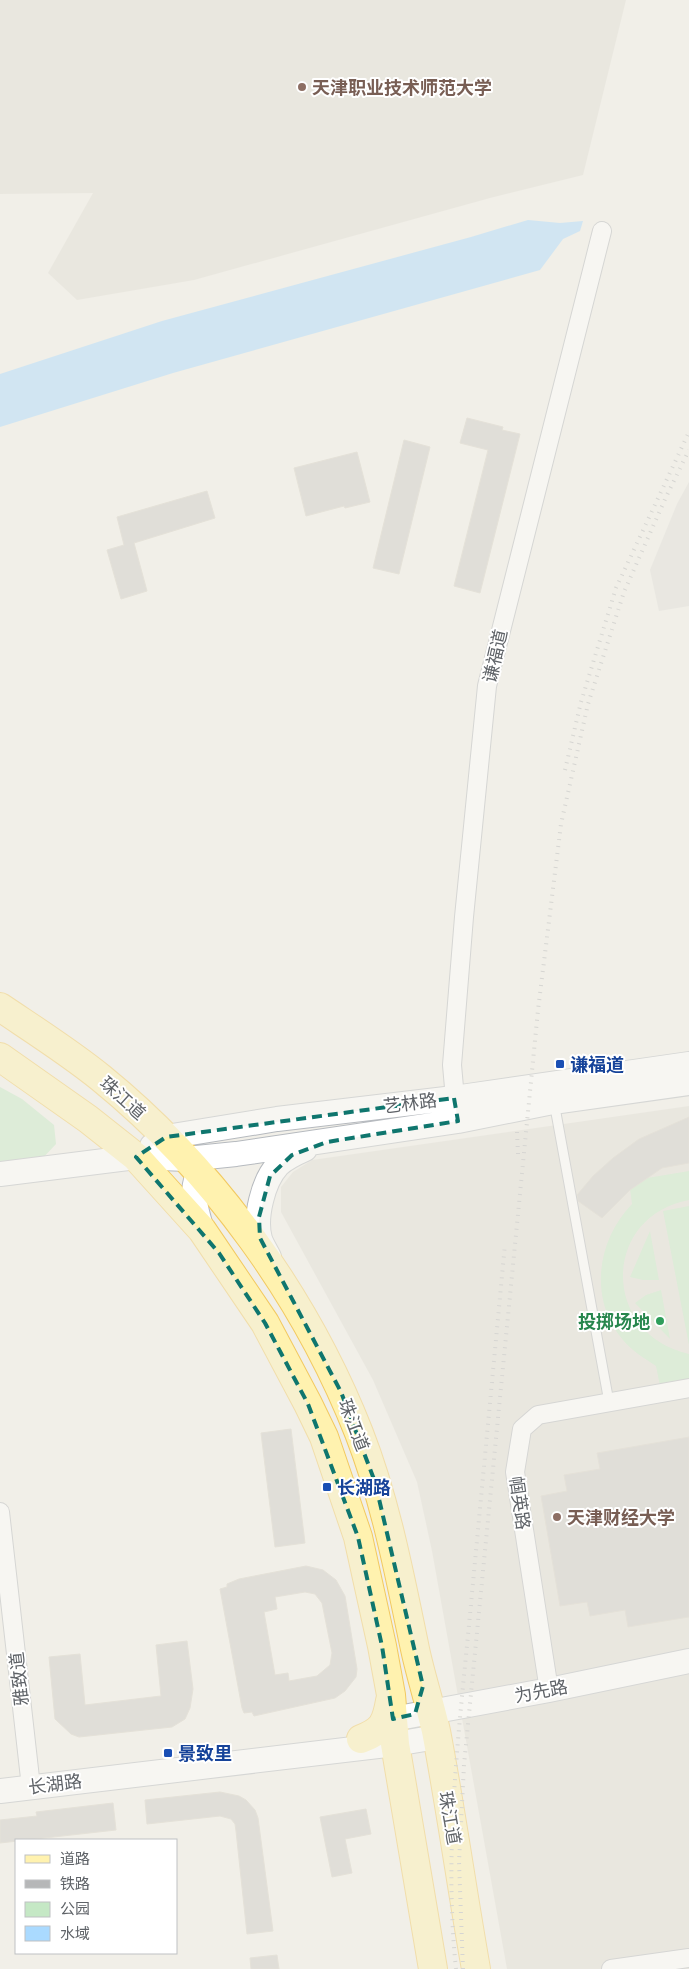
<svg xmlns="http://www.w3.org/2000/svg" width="689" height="1969" font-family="Mulish,'Noto Sans SC',sans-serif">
<rect width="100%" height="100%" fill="#f1efe8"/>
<path fill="#e0deda" d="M689,482v124l-30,5 -9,-41 27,-66z"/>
<path fill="#e1ded6" d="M0,0h626l-43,175 -93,23 -296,82 -117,20 -29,-27 45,-80 -93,1z
M689,1106v863h-182l-75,-418 -15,-69 -44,-102 -92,-168v-25l12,-15 19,-12z"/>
<path fill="#c5e8c5" d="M0,1087l22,12 32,26 2,19 -16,17 -40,5z
M689,1171v29c-87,16 -89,134 0,154v26l-29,6 -4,-20c-12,-8 -24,-15 -33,-26 -35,-41 -26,-100 9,-136l-3,-23z
M689,1206v139l-26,-134z
M650,1231l9,49h-16l-13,-3z
M661,1290l9,49 -35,-36 11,-8z"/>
<path fill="#aadaff" d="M528,220l32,3 23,-2 -3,10 -17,8 -23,31 -367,103 -173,54v-53l162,-53 309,-84z"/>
<path fill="#cccac5" stroke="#d6d1c6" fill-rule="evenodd" d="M467,418l36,9 -1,3 18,4 -40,159 -26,-7 34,-136 -28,-7z
M404,440l26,7 -31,127 -26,-6z
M357,452l13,50 -25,6 -1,-2 -38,10 -12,-48z
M207,491l8,27 -81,25 13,48 -26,8 -14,-49 17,-5 -7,-28z
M689,1117v46l-27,5 -32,22 -28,28 -24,-17 -1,-6 16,-19 20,-18 26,-19z
M291,1429l14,114 -30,4 -14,-114z
M689,1437v180l-61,10 -3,-17 -35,6 -3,-14 -27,4 -19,-110 26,-5 -3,-16 36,-6 -3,-16z
M306,1566l17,4 13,10 9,16 12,73 -1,8 -11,14 -10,7 -81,18 -2,-4 -8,1 -2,-5 -22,-119 7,-2v-3l12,-5zM305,1592l10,2 7,9 10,50 -2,12 -13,11 -28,5 -1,-8 -13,2 -11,-63 13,-3 -2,-12z
M187,1641l6,48 -3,19 -5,11 -13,8 -93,10 -8,-3 -16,-15 -6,-62 31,-3 5,51 76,-9 -5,-51z
M220,1792l19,4 7,4 9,10 3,8 15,113 -26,3 -11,-103 -1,-7 -4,-5 -11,-3 -73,8 -2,-24z
M113,1803l3,27 -116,13v-23l37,-4 -1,-4z
M366,1809l5,25 -26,5 7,34 -20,4 -12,-60z
M277,1955l2,14h-28l-1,-11z"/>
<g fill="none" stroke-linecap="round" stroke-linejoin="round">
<g stroke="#b5b8bc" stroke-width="11">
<path id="lane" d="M554,1102l55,300"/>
</g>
<g stroke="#b5b8bc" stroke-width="20">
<path id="street" d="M456,1110l-4,-45 12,-148 23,-231 115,-455
M0,1512l31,275
M549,1690l-34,-218 7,-43 16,-14 151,-27
M611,1969l78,-11"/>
</g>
<g stroke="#b6babf" stroke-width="26">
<path id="secondary" d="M152,1146l14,-9 111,-18 177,-21 235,-34
M0,1174l136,-17 51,2 49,-5 222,-33 95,-19 136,-19
M202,1230c-9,-30 -13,-43 3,-72
M269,1257c-3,-6 -7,-12 -9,-18 -6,-21 3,-58 18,-74 7,-7 18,-12 27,-16
M393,1719l156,-29 140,-29
M0,1791l395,-47 42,-7"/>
</g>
<g stroke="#f2c960" stroke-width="30">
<path id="primary" d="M0,1007c34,23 69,45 101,71 112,91 205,220 258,355 27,69 41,144 56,216 6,28 15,55 21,82 15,79 26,159 40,238
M0,1057l88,62 48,38 66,73 63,93 43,81 16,33 34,100 24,109 9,49 4,49 38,225
M361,1739c21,-8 25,-15 29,-38"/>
</g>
<use href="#lane" stroke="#fff" stroke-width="9"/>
<use href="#street" stroke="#fff" stroke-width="18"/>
<use href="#secondary" stroke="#fff" stroke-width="24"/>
<use href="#primary" stroke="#fff2af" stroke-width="28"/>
<path stroke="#b6b7b8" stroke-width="4" stroke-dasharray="1 6" stroke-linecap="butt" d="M565,770l16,-68 35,-114 73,-156
M517,1132l1,22
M456,1969c-12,-114 2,-230 13,-344 12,-127 24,-254 36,-381
M463,1969l-4,-107 5,-97 74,-755 23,-186 27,-120 36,-112 42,-95 23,-47"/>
</g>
<path d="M0 0H689V1969H0ZM454,1098l4,23 -131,21 -35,13 -22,21 -11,41 1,21 81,154 34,90 48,204 -8,28 -22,5 -11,-73 -24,-109 -50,-133 -43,-81 -46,-70 -83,-96 30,-20z" fill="#f1efe8" fill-opacity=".55" fill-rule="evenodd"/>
<path fill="none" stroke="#0f766e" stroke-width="4" stroke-dasharray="10 6" stroke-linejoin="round" d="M454,1098l4,23 -131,21 -35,13 -22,21 -11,41 1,21 81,154 34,90 48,204 -8,28 -22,5 -11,-73 -24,-109 -50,-133 -43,-81 -46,-70 -83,-96 30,-20z"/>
<g fill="#8d6e63" stroke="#fff" stroke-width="2">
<circle cx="302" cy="87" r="5"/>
<circle cx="557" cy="1517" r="5"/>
</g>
<g fill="#1a4fb4" stroke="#fff" stroke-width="2">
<rect x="555" y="1059" width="10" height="10" rx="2.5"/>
<rect x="322" y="1482" width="10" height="10" rx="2.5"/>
<rect x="163" y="1748" width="10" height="10" rx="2.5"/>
</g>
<circle fill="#2e9e5b" stroke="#fff" stroke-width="2" cx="660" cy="1321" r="5"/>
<g text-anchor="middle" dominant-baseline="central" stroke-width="4" stroke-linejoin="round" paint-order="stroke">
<g font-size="18" font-weight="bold" fill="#785e54" stroke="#fff" text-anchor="start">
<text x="312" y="87">天津职业技术师范大学</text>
<text x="567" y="1517">天津财经大学</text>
</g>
<g font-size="18" fill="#5f6368" stroke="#fff">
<text transform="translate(495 656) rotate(-77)">谦福道</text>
<text transform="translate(123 1098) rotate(42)">珠江道</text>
<text transform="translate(410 1103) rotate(-7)">艺林路</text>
<text transform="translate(354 1425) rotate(69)">珠江道</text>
<text transform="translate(520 1503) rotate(82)">帼英路</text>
<text transform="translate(19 1679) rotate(-96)">雅致道</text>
<text transform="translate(541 1691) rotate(-11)">为先路</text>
<text transform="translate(55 1784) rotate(-7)">长湖路</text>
<text transform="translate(450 1818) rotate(80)">珠江道</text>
</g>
<g font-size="18" font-weight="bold" fill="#164399" stroke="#fff" text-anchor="start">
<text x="570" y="1064">谦福道</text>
<text x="337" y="1487">长湖路</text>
<text x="178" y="1753">景致里</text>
</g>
<g font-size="18" font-weight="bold" fill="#27864d" stroke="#fff" text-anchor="end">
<text x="650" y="1321">投掷场地</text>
</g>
</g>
<rect x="15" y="1839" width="162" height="115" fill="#ffffff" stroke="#bfc1c3"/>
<rect x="25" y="1855" width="25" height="8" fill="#fff2af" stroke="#bfc1c3"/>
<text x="60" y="1864" font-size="15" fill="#5f6368">道路</text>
<rect x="25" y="1880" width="25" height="8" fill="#b6b7b8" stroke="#bfc1c3"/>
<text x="60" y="1889" font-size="15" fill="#5f6368">铁路</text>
<rect x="25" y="1902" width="25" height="15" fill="#c5e8c5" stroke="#bfc1c3"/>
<text x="60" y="1914" font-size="15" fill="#5f6368">公园</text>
<rect x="25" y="1926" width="25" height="15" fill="#aadaff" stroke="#bfc1c3"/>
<text x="60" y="1939" font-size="15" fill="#5f6368">水域</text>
</svg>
